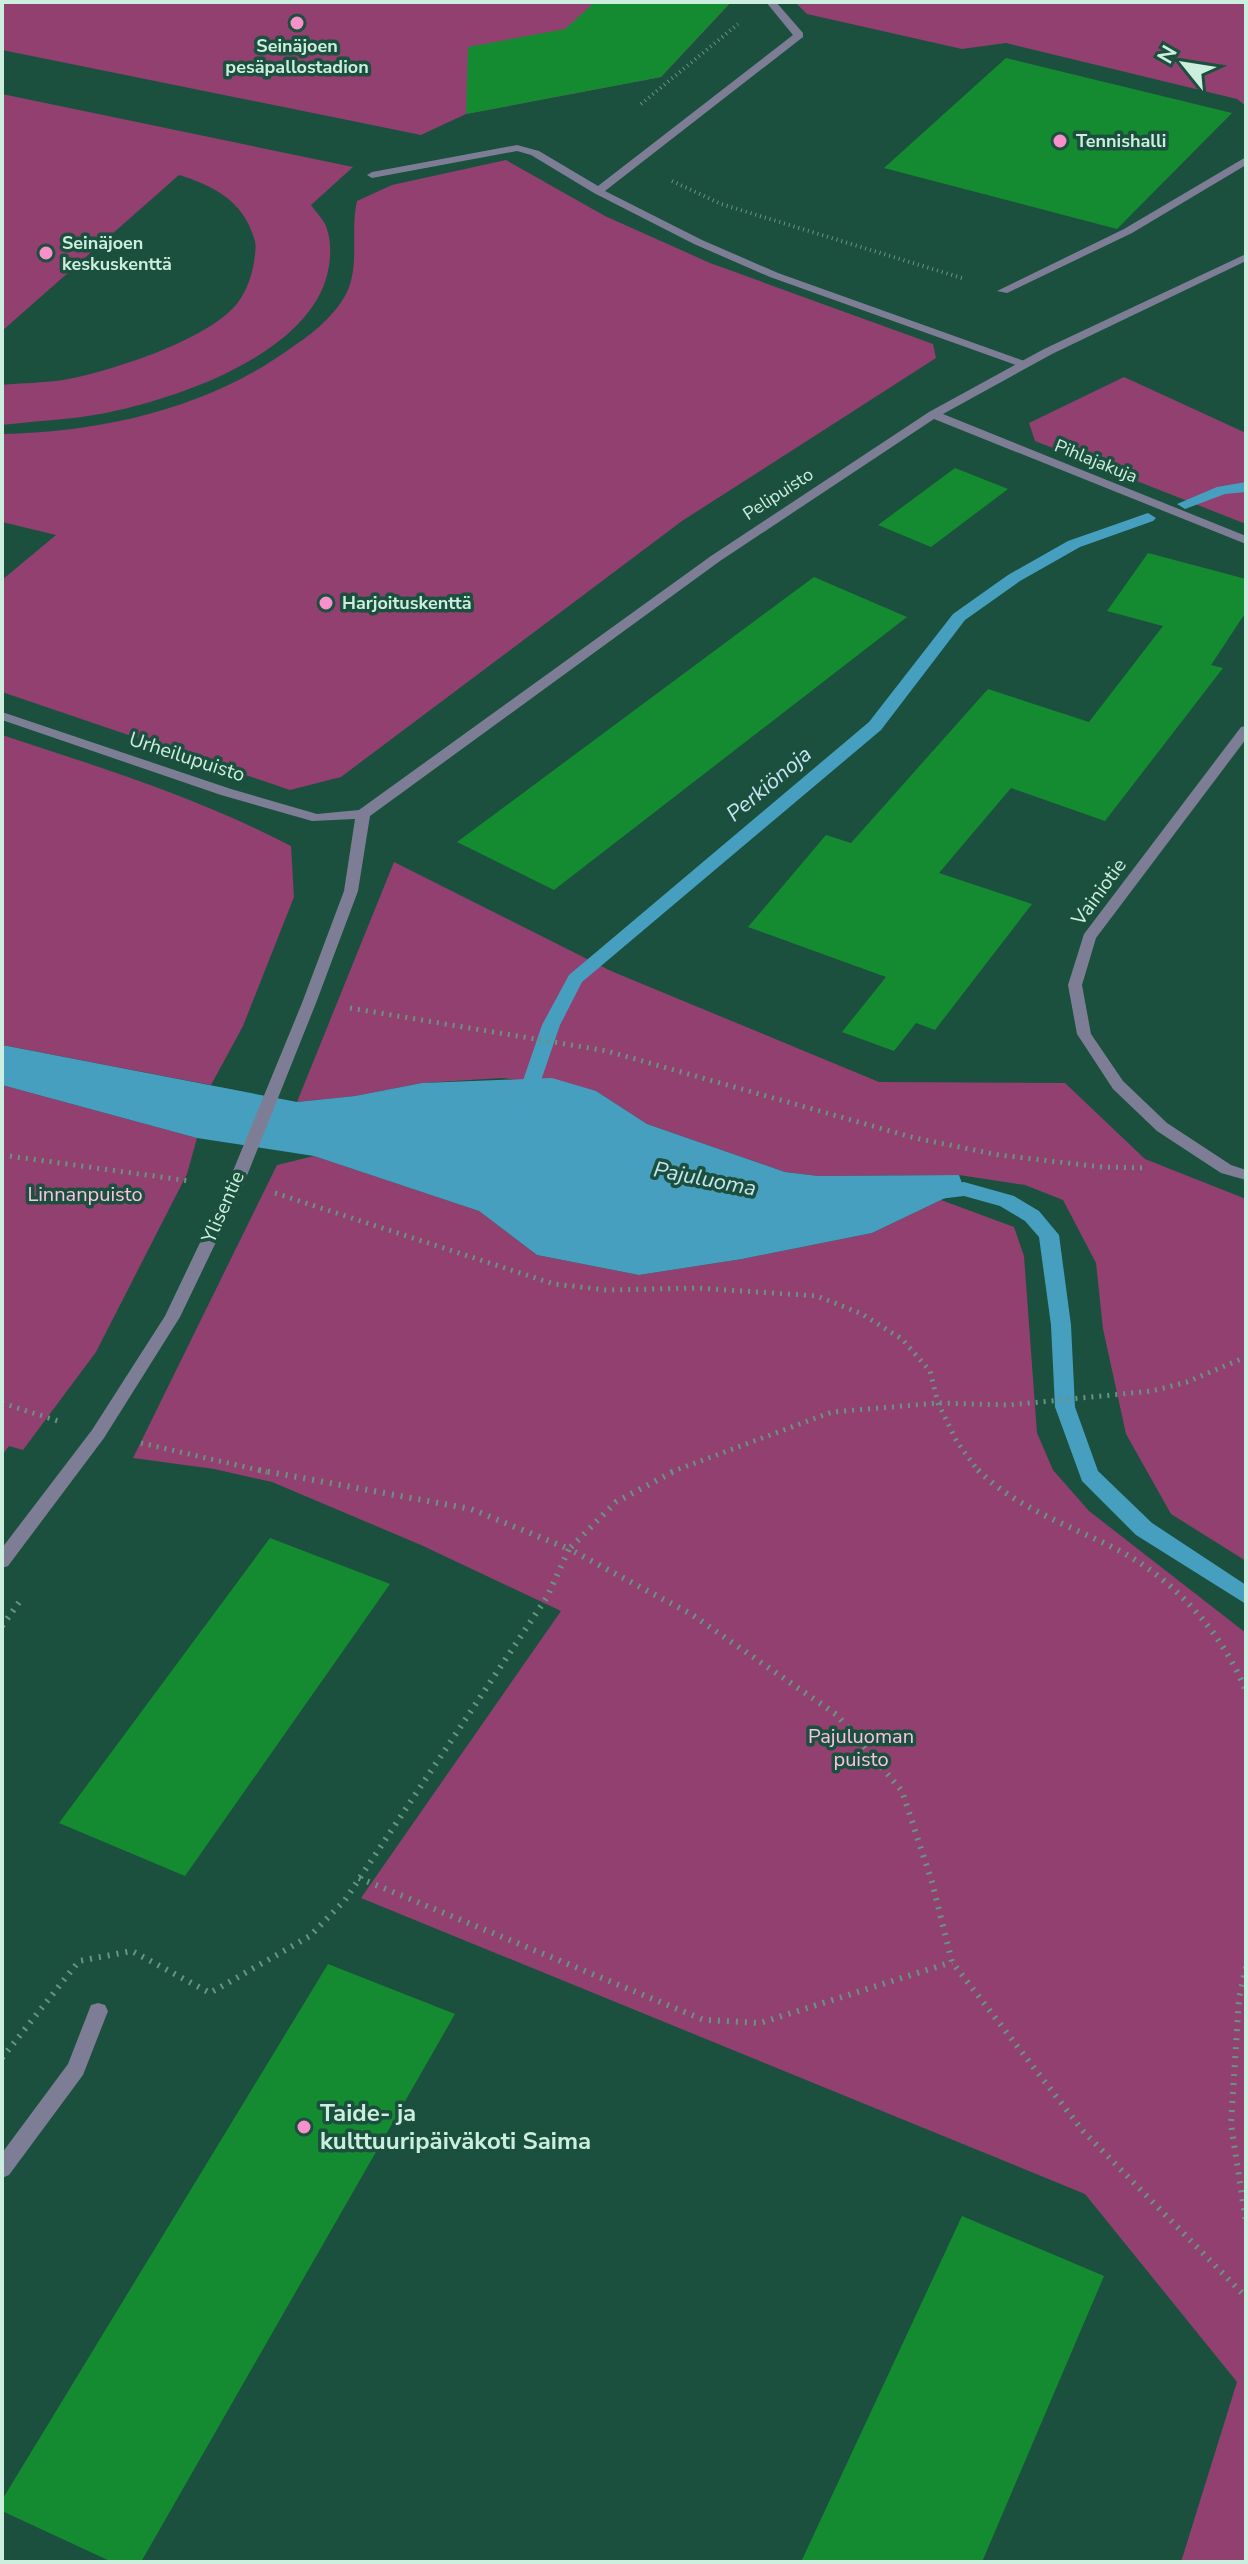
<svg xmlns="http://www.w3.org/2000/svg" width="1248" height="2564" font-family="'Nunito Sans',sans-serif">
<rect width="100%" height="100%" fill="#1a503d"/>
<path fill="#914070" d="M2,2h729l-70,75 -195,37 -45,21 -419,-85z
M795,2h451v104l-9,-7 -231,-56 -44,6 -155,-35z
M2,94l351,73 -42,38c4,6 11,13 14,19 6,13 6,29 4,42 -13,87 -154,134 -229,148 -32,6 -66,7 -98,11v-40c20,-2 41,-2 61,-5 46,-8 141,-39 172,-74 10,-11 17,-30 19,-44 1,-9 3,-16 0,-24 -11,-37 -40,-52 -75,-63l-177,156z
M506,160l99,56 105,47 223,81 3,14 -254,163 -341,256 -51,13 -288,-98v-112l54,-45 -54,-13v-88c102,-2 206,-26 289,-86 21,-14 44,-32 56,-56 13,-28 3,-62 10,-91l35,-16z
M1124,377l122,56v91l-211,-83 -6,-18z
M2,735c98,32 197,63 289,111l3,51 -51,129 -32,59 -209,-40z
M394,862l217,109 268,111 186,1 80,76 101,40v362l-75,-47 -45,-80 -23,-105 -7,-66 -33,-63 -38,-15 -66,-10 -141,1 -33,-4 -138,-48 -51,-33 -94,-13 -80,5 -67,13 -58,6z
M2,1085l195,53 -10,36 -91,178 -73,98 -14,-4 -7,9z
M314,1156l165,55 58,44 102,20 103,-16 130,-26 69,-33 73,27 10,29 13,177 16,37 36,41 157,122v929h-65l56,-180 -152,-188 -724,-296 200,-287 -140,-66 -149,-63 -58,-13 -81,-11 144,-293z"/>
<path fill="#479fc0" d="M2,1045l295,57 58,-6 67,-13 130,-5 44,13 51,33 138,48 33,4 141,-1 5,14 -92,44 -130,26 -103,16 -102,-20 -58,-44 -165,-55 -117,-18 -195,-53z"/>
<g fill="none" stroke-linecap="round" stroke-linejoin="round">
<path fill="#479fc0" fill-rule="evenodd" d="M1246,482v10l-21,2 -40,15 -8,-5 40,-17z
M1148,513l8,5 -3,3 -73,26 -60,34 -55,39 -84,110 -299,252 -22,43 -27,79 -9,6 -7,-2 -2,-4 27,-79 27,-50 300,-253 84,-108 55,-39 60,-34z
M964,1182l50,14 25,15 20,24 12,90 4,82 23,64 54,52 94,62v19l-110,-69 -54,-54 -27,-74 -4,-82 -12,-88 -14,-16 -25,-15 -36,-10 -25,3 -10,-7 10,-7z"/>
</g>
<path fill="#158b31" d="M595,2h136l-70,75 -195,37 2,-67 97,-18z
M1006,58l226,55 -115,116 -233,-61z
M955,468l53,21 -77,58 -53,-22z
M1148,553l98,26v33l-35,53 12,3 -118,153 -94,-33 -72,85 93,31 -97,126 -19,-7 -22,28 -52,-19 44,-55 -138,-50 78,-92 25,8 137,-154 101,33 74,-96 -56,-15z
M814,577l93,40 -353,273 -97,-48z
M270,1538l120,46 -205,292 -126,-53z
M328,1964l127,50 -314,548h-29l-110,-51v-11z
M962,2216l142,60 -122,286h-181z"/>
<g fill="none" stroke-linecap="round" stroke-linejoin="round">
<path stroke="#689583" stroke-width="4" stroke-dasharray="1 4" stroke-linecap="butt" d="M641,104l97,-80
M672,181l49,23 244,75"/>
<path stroke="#689583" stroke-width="5" stroke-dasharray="2 6" stroke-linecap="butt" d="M350,1008l257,43 308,87 84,17 103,12 44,1
M2,1155l188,26
M275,1193l279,91 53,6 91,-2 119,8 45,18 40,25 28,32 8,32 19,39 22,30
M2,1403l56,18
M141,1443l126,29
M671,1472l161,-60 106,-9 72,2 142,-14 35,-9 59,-25"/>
<path stroke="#689583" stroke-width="6" stroke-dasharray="2 7" stroke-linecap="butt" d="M259,1470l212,39 98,40 47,-47 60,-32
M978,1470c38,38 91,55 138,79 57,29 106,83 130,142
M2,1626l18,-25
M359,1878l345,142 56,3 192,-61
M1246,1967l-7,31 -8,126 15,98
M2,2058l77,-97 53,-10 78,42 100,-57 35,-36 202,-303 22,-48 122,65 146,101 65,76 30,91 20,80 131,169 163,166"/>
<path fill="#7e7d96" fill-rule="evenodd" d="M766,2h10l27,31v4l-198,154 97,49 76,33 249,89v4h-8l-249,-89 -76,-33 -100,-51 -63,-38 -14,-4 -145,27 -5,-3 5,-3 145,-27 22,6 59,35 195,-151z
M1246,157v8l-114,68 -125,60 -10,-2 127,-62z"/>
<path fill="#7e7d96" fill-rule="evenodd" d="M1246,254v7l-194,93 -109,60 303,122v8l-312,-125 -214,142 -350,255 -12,75 -42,112 -74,185 -62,129 -76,121 -96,128 -6,2v-20l90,-118 73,-114 61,-128 76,-185 42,-112 11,-72 -43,2 -91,-26 -219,-75v-8l229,77 86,25 42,-4 352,-254 218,-144 115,-63z
M1246,726v13l-150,199 -14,47 9,49 32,47 44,42 64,42 15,5v10l-25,-7 -64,-42 -44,-42 -36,-55 -9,-49 16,-51 157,-207z
M98,2003l7,2 3,6 -25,64 -74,100 -7,3v-25l66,-89 23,-59z"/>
</g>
<g fill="#f890ca" stroke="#1a503d" stroke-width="3">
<circle cx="297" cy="23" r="8"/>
<circle cx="1060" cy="141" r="8"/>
<circle cx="46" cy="253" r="8"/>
<circle cx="326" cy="603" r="8"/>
<circle cx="304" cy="2127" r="8"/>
</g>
<g text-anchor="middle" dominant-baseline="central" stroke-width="7" stroke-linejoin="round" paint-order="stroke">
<g font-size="18" font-weight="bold" fill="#cceede" stroke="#1a503d" text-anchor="start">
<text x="297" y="46" text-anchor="middle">Seinäjoen<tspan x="297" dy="21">pesäpallostadion</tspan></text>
<text x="1076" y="141">Tennishalli</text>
<text x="62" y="243">Seinäjoen<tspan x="62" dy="21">keskuskenttä</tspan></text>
<text x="342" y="603">Harjoituskenttä</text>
</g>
<g font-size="18" fill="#cceede" stroke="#1a503d">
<text transform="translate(1096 461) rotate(22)">Pihlajakuja</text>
<text transform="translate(778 494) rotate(-33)">Pelipuisto</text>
</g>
<g font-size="20" fill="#cceede" stroke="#1a503d">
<text transform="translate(187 757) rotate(18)">Urheilupuisto</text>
<text transform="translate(1099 892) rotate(-54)">Vainiotie</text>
<text transform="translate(223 1207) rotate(-66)">Ylisentie</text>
</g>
<g font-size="20" fill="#fdc3e2" stroke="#1a503d">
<text x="85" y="1194">Linnanpuisto</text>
<text x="861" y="1736">Pajuluoman<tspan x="861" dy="23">puisto</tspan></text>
</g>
<g font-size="22" font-style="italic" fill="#c5e4f2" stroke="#1a503d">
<text transform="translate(769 784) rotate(-40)">Perkiönoja</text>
<text transform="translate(705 1179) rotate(11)">Pajuluoma</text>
</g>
<g font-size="24" font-weight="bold" fill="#cceede" stroke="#1a503d" text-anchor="start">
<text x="320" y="2113">Taide- ja<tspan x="320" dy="28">kulttuuripäiväkoti Saima</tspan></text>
</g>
</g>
<rect width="1248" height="2564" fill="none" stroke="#cceede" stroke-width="8"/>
<g transform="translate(1184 64) rotate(300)" stroke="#1a503d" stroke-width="6" paint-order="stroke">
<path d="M0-6L14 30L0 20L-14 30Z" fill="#cceede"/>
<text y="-12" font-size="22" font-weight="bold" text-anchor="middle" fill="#cceede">N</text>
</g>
</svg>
